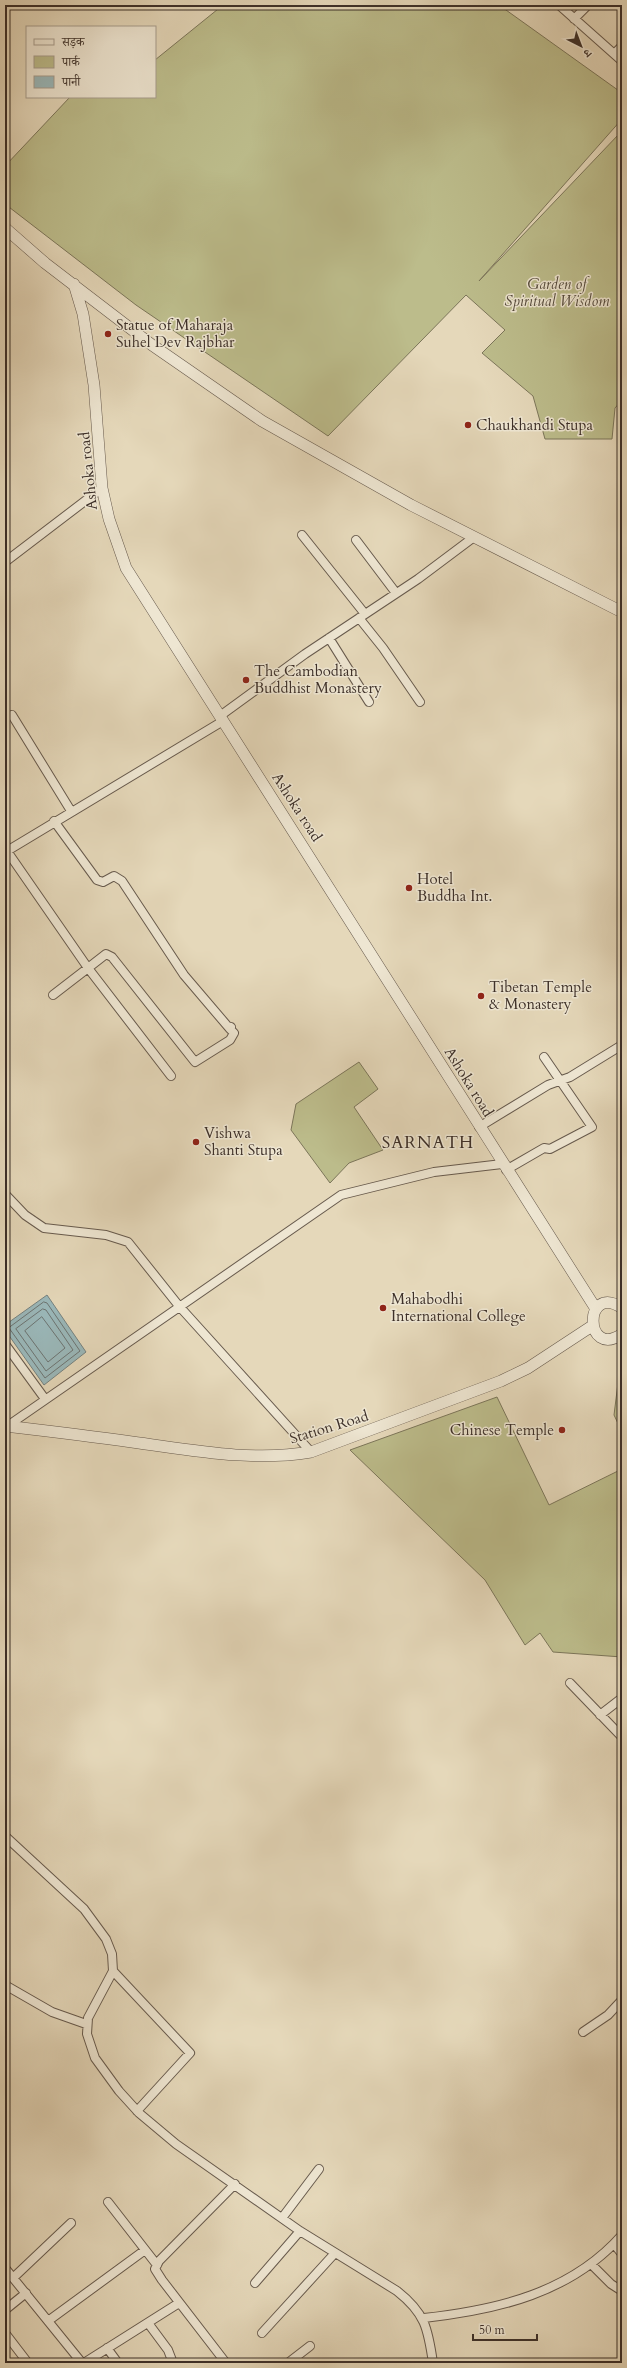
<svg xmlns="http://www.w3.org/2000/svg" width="627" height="2368" font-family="Cardo,'Noto Serif Devanagari',serif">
<rect width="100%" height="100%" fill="#e5d8ba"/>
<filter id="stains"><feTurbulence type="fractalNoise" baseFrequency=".005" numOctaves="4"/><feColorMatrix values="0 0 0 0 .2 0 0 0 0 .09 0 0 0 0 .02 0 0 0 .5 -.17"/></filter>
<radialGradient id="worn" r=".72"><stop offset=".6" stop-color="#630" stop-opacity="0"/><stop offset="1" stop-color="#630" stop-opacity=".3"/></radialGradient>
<path fill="#bcbc8b" stroke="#7c765a" d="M223,5h276l123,88v26l-143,162 140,-147 3,2v264l-7,8 -3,31h-67l-12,-43 -51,-43 23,-23 -39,-35 -138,141 -192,-131 -131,-101v-38l65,-69h85v-37z
M359,1062l19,27 -24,18 29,43 -34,13 -19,20 -39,-53 5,-26z
M622,1381v51l-8,-17 4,-32z
M497,1397l52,108 73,-36v188l-69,-5 -13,-19 -15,12 -40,-65 -135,-130z"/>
<path fill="#9ab8ba" stroke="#758280" d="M47,1295l39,57 -42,33 -39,-55v-5z"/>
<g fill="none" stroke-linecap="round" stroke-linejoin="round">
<path stroke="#6c7472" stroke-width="1" d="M44,1302l3,1 33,48 -35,27 -36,-50z
M43,1309l3,1 27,40 -27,21 -30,-42z
M42,1317l23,31 -17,14 -23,-31z"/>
<g stroke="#675a4d" stroke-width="10">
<path id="minor" d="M559,5l63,56
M574,19l14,-14
M614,54l8,-8
M302,535l63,79
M356,540l40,53
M5,562l97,-74
M359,618l24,30 37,54
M329,638l40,64
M12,715l59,96
M220,716l85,-62 113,-75 56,-42
M54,821l43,59 6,2 11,-6 8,5 62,94 46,54
M5,848l2,3 216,-130
M7,851l81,117 18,-14 6,3 83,105 35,-22 4,-7 -4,-4 1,-2
M53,995l35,-27 83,108
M479,1127l69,-42 22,-8 52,-32
M506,1170l38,-22 6,1 42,-22 -48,-70
M5,1194l20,21 19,13 62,7 22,7 51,64 132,146
M5,1344l40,55
M6,1427l335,-232 93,-23 68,-8
M570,1683l52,54
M600,1715l22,-17
M5,1836l79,73 22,30 6,15 1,17 -25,47 -1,16 8,24 24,33 20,22 37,31 124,87 97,60c28,22 31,37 36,72
M113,1971l77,82 -53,58
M5,1985l47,27 34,12
M583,2032l25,-17 14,-15
M108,2202l49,63
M282,2218l37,-49
M614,2244l8,10
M591,2264l20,20 11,7
M5,2268l77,95
M13,2278l58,-55
M255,2283l45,-52
M5,2310l21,-17
M424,2318c73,-8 147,-25 198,-83
M48,2321l97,-71
M148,2323l20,27 5,13
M5,2333l23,30
M262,2333l73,-80
M107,2348l11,15
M84,2363l95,-60
M226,2363l-64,-83 -7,-11 4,-8 76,-77
M288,2363l22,-17"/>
</g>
<g stroke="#675a4d" stroke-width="12">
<path id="tertiary" d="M5,228l40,35 107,82 110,76 149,84 211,107
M74,284l9,30 11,71 8,103 7,31 17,49 470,741
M622,1308c-39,-26 -38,52 0,26
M5,1426c43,5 85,10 127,16 60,8 119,20 179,10l190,-71 27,-13 64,-42"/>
</g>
<use href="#minor" stroke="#eee6d2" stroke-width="8"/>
<use href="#tertiary" stroke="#eee6d2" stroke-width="11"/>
</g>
<g fill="#8f2418" stroke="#eee6d2" stroke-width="1.5">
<circle cx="108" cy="334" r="4"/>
<circle cx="468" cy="425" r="4"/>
<circle cx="246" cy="680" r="4"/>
<circle cx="409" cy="888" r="4"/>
<circle cx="481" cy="996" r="4"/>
<circle cx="196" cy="1142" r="4"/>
<circle cx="383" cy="1308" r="4"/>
<circle cx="562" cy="1430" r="4"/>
</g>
<g text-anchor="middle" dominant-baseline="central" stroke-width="3" stroke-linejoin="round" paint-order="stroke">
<g font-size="15" font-style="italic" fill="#564c3d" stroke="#eee6d2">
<text x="557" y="284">Garden of<tspan x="557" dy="17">Spiritual Wisdom</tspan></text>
</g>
<g font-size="15" fill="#3d3029" stroke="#eee6d2" text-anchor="start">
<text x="116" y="325">Statue of Maharaja<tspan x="116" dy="17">Suhel Dev Rajbhar</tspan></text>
<text x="476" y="425">Chaukhandi Stupa</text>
<text x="254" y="671">The Cambodian<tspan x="254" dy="17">Buddhist Monastery</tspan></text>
<text x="417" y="879">Hotel<tspan x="417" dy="17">Buddha Int.</tspan></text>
<text x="489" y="987">Tibetan Temple<tspan x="489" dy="17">&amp; Monastery</tspan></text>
<text x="204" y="1133">Vishwa<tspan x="204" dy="17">Shanti Stupa</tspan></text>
<text x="391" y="1299">Mahabodhi<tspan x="391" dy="17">International College</tspan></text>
<text x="554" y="1430" text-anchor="end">Chinese Temple</text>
</g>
<g font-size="15" fill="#3d3029" stroke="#eee6d2">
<text transform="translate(88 471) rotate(-96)">Ashoka road</text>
<text transform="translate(297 807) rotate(57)">Ashoka road</text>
<text transform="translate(469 1082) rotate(58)">Ashoka road</text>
<text transform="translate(329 1427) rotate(-17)">Station Road</text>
</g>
<g font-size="17" letter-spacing="1" fill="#3d3029" stroke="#eee6d2">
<text x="428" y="1142">SARNATH</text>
</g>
</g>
<rect width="627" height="2368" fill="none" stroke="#e5d8ba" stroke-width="20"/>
<rect x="6" y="6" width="615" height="2356" fill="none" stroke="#3d3029" stroke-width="2"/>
<rect x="10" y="10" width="607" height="2348" fill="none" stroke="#3d3029"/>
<rect x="26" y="26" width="130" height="72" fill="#eee6d2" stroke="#a79d8e"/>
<rect x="34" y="39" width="20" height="6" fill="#eee6d2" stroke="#a79d8e"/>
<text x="62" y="46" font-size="12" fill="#3d3029">सड़क</text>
<rect x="34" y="56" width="20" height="12" fill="#bcbc8b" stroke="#a79d8e"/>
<text x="62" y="66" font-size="12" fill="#3d3029">पार्क</text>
<rect x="34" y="76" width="20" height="12" fill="#9ab8ba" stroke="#a79d8e"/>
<text x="62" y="86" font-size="12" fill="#3d3029">पानी</text>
<g transform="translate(581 46) rotate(138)" stroke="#eee6d2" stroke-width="3" paint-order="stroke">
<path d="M0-3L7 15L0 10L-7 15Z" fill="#3d3029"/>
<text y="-6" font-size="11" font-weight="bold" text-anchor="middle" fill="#3d3029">उ</text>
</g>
<path d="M473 2334v6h64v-6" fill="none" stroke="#3d3029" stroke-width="2"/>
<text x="479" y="2334" font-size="12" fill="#3d3029" stroke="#eee6d2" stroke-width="3" paint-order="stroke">50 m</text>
<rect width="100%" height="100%" filter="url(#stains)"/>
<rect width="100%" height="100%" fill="url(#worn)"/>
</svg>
